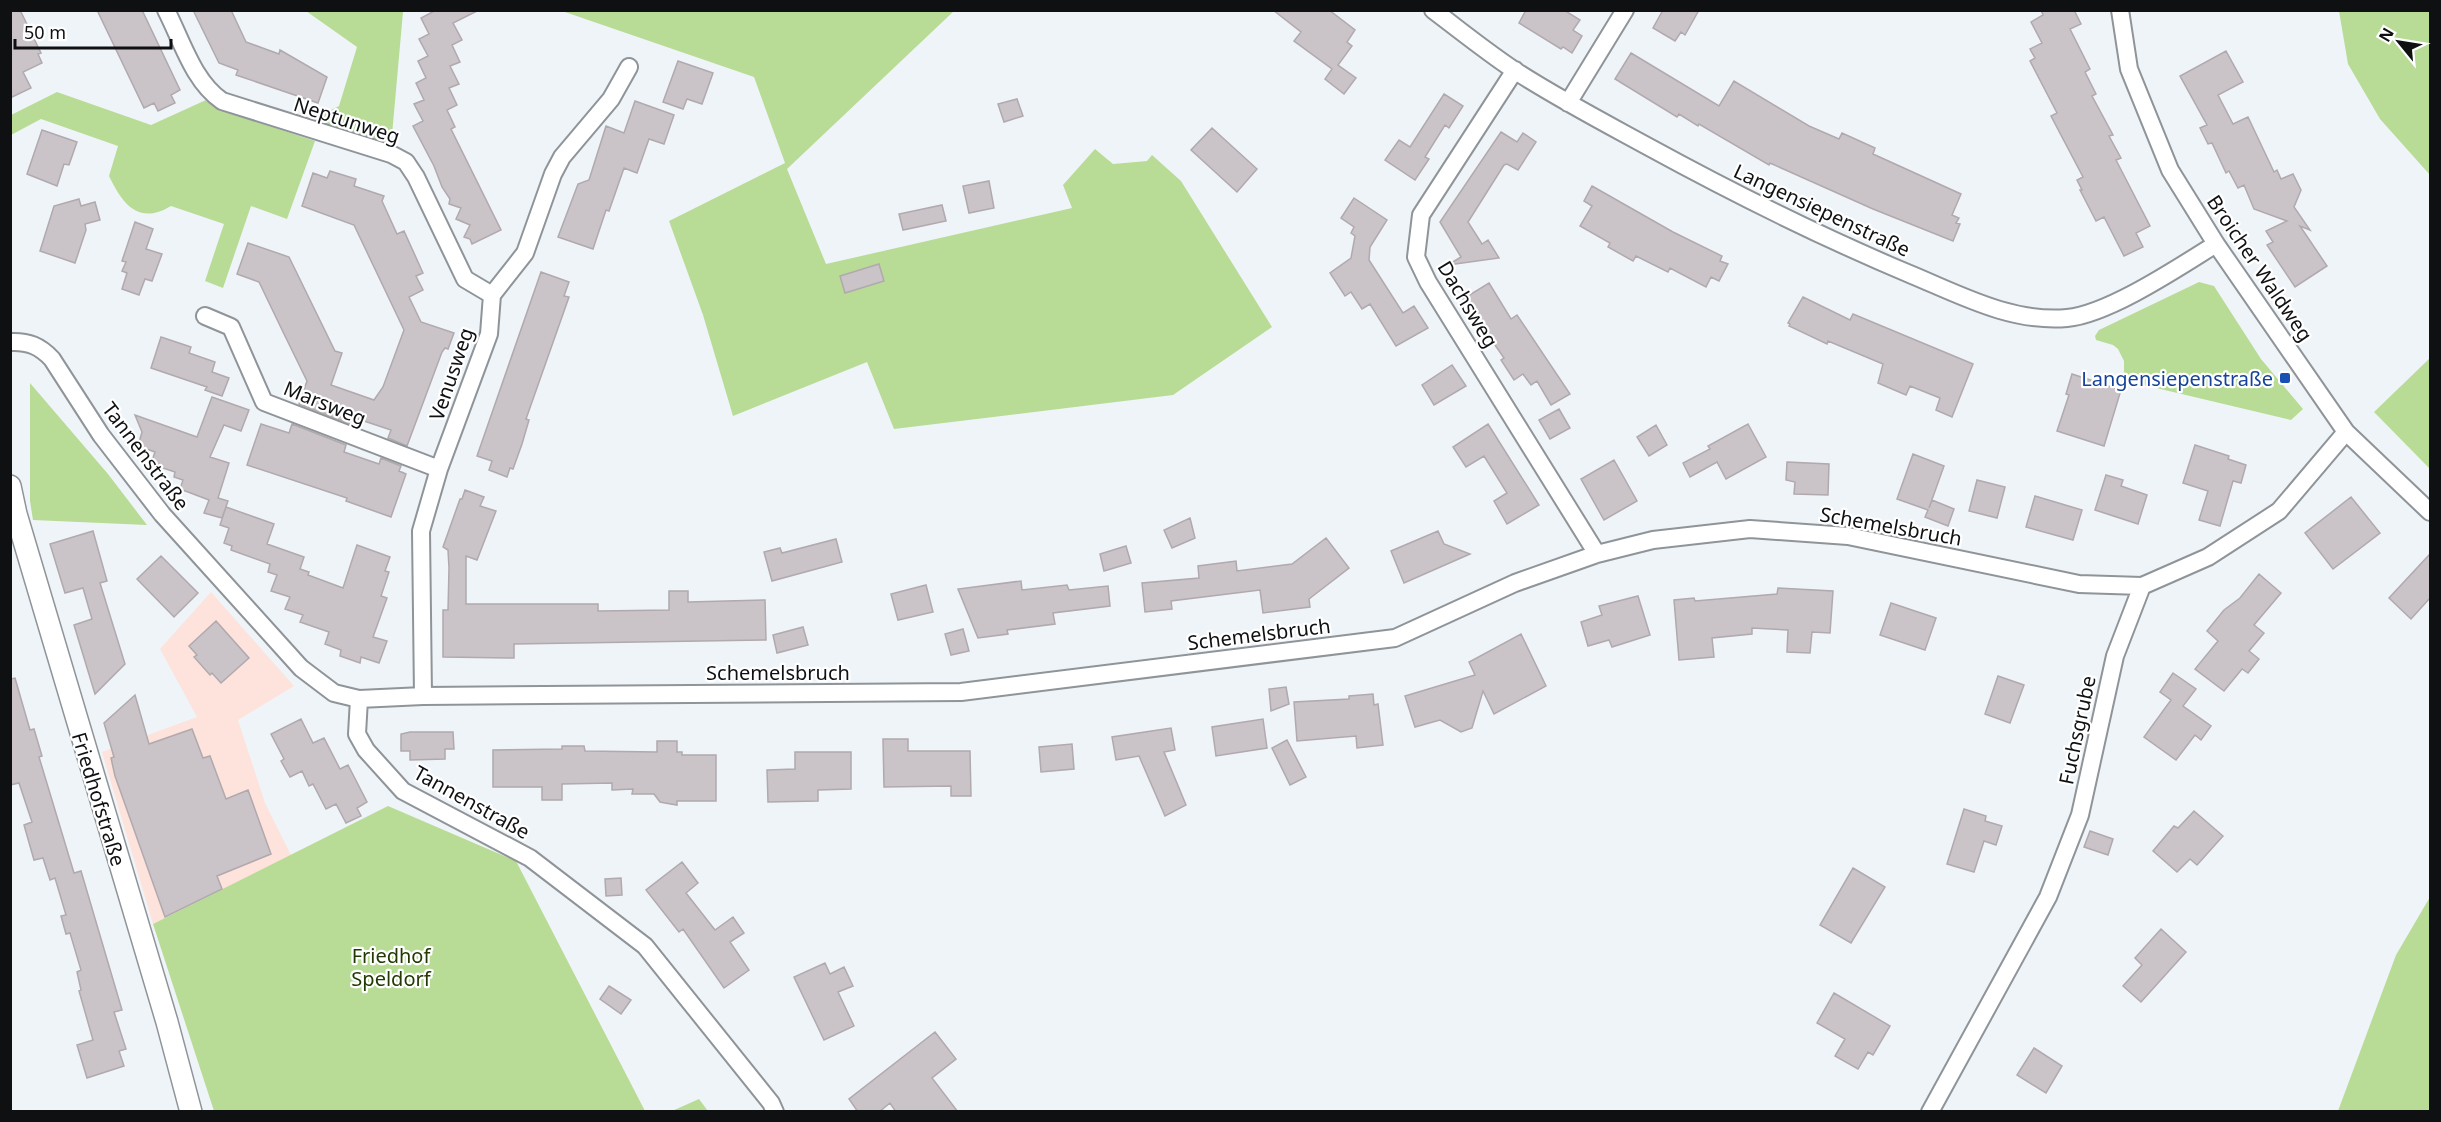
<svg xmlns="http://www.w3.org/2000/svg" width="2441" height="1122" font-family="'Noto Sans',sans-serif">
<rect width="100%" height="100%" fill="#eff4f9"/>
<path fill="#fde3db" d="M211,592l83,94 -56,34 27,83 26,52 -138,69 -51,-172 95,-35 -37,-68z"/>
<path fill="#b8dc96" d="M306,11h109l-12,1 -12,134 -82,-25 30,-15 18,-59z
M562,11h392l-167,158 39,95 246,-56 -9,-23 32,-36 18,15 34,-3 5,-6 29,26 91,146 -99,68 -279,34 -27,-67 -134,54 -30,-101 -34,-94 116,-58 -31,-86z
M2339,11h91v164l-50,-56 -32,-55z
M57,92l94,33 55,-25 11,9 98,32 -28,78 -36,-13 -28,82 -18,-7 19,-57 -53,-18c-33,20 -49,-3 -62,-30l9,-30 -77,-27 -30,16v-20z
M2199,282l15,4 47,73 42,50 -12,11 -160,-38 -7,-9v-12l-6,-12 -5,-4 -17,-5 -1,-4 4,-6z
M2430,358v111l-56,-57z
M30,383l78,91 39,51 -114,-5 -3,-19z
M388,806l128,55 129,250h-431l-61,-187z
M2430,897v214h-92l58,-156z
M699,1099l9,12h-36z"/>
<path fill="#cac3c7" stroke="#b0a9ad" stroke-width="1.5" d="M10,10h10l21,43 -3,1 4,9 -19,9 8,16 -21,10z
M97,10h45l38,80 -9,5 4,8 -17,8 -4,-8 -10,5z
M193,10h38l15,32 33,12 1,-4 47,27 -9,26 -82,-28 2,-5 -19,-7z
M436,10h43l-26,13 9,17 -10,5 8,17 -10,4 9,18 -10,4 8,17 -10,5 8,17 -4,2 50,101 -29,14 -2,-5 -6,-2 6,-12 -14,-6 5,-11 -12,-4 1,-5 -8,-12 -8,-21 -21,-40 10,-5 -9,-17 10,-4 -8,-17 10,-5 -8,-17 10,-5 -9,-17 10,-5 -8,-16z
M1273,10h56l26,20 -8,12 5,4 -14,19 18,13 -12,16 -19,-15 7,-10 -38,-28 7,-9z
M1526,10h38l16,10 -7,10 9,6 -10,17 -9,-6 -2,2 -42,-26z
M1663,10h36l-14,25 -4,-3 -6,9 -22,-13z
M2041,10h33l7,14 -11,5 20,40 -5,3 11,22 -4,2 21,39 -4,1 12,22 -5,2 34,66 -14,7 7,14 -19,9 -20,-39 -8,4 -16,-31h2l-5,-10 6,-3 -32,-61 6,-3 -27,-52 5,-3 -5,-9 12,-6 -11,-21 12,-7z
M2226,51l17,31 -25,13 15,29 15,-7 26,55 3,-2 4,9 12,-5 8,16 -7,17 16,23 -10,-4 27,40 -32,21 -28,-42 6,-3 -7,-11 21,-10 -33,-12 -10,-24 -6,3 -9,-17 -3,2 -14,-30 -4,1 -8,-16 7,-3 -27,-49z
M1631,53l88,53 15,-25 75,45 30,13 3,-6 33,15 -2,6 88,40 -9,21 7,3 -3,5 4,1 -7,17 -80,-32 -103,-46 -1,2 -70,-41 -1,2 -19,-12 -2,3 -62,-38z
M678,61l35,12 -11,31 -15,-5 -4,10 -20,-7z
M1444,94l19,12 -14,22 -4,-3 -20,32 4,2 -14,21 -30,-20 14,-20 11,7z
M1017,99l6,17 -19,6 -6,-18z
M635,101l39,14 -10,29 -15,-5 -12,34 -13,-5 -15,43 -3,-1 -13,39 -35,-12 20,-53 11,-4 17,-54 18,7z
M1212,128l45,41 -20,23 -46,-42z
M42,130l35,12 -8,23 -5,-1 -7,22 -30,-12z
M1501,132l16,10 6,-9 13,9 -18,28 -11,-6 -3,1 -36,57 14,22 6,-4 11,18 -51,7 13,-8 -21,-35z
M330,171l26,8 -2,7 30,10 -2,5 15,33 7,-3 19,42 -7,3 7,14 -14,7 12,25 33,11 -6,16 -3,-1 -3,4 -35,94 -19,-8 3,-8 -36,-12 -2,7 -54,-21 8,-23 -23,-47 -25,-52 -22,-8 11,-31 41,14 46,94 7,2 -11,32 43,15 9,-13 21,-57 -50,-105 -52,-19 11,-33 14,5z
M989,181l5,27 -25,5 -6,-27z
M1592,186l81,46 49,24 -2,5 8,3 -9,17 -8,-4 -5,10 -36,-19 -2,4 -32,-16 -3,5 -25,-14 2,-4 -30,-17 12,-20 -8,-5z
M1354,198l33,22 -17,27 -1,13 34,53 11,-7 14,22 -32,18 -26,-42 -8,5 -11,-17 -6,4 -15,-23 21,-15 4,-22 -4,-3 3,-6 -13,-9z
M79,199l2,7 14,-4 5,18 -15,4 1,6 -11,33 -35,-12 14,-45z
M942,205l4,16 -43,9 -4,-16z
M135,222l18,7 -7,20 16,5 -10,27 -7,-2 -6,16 -17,-6 5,-16 -5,-2 4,-9 -4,-1z
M879,264l5,17 -39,12 -5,-17z
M541,272l28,10 -5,14 5,1 -43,122 3,1 -7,24 -9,25 -3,-1 -3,9 -18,-7 3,-9 -15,-5z
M1489,283l22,36 6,-4 53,79 -19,11 -14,-24 -6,4 -8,-11 -9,6 -13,-20 3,-2 -41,-59z
M1803,297l47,23 3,-6 120,50 -21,53 -16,-7 4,-12 -30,-12 -4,9 -28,-12 5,-19 -55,-23 -1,3 -38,-18 1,-2 -2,-1z
M161,337l30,10 -2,6 26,9 -3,10 17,6 -7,18 -17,-6 2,-3 -56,-19z
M1452,365l14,21 -32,19 -12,-20z
M2072,374l49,16 -17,56 -47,-15 12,-36 -3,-1z
M212,397l37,13 -8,21 -17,-6 -14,32 19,6 -11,35 10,3 -6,17 -18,-5 5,-13 -29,-11 3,-9 -9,-3 1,-5 -24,-8 4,-12 -17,-6 4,-14 -7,-17 62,22z
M1559,409l11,19 -20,11 -11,-19z
M261,424l28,9 3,-9 54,21 -2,7 35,12 2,-6 20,8 -2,5 7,3 -15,43 -45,-16 1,-3 -100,-33z
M1488,424l51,81 -32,19 -13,-23 13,-8 -23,-37 -18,11 -13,-20z
M1748,424l18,33 -40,22 -9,-17 -27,15 -7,-14 27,-14 -2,-3z
M1656,425l11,20 -18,11 -12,-19z
M2195,445l34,11 -1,3 18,6 -5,18 -8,-2 -13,45 -21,-6 9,-29 -25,-8z
M1913,454l31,12 -15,42 3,-8 22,9 -6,17 -23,-9 3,-7 -31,-11z
M1614,460l23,41 -33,19 -23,-41z
M1787,462l42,2 -1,31 -34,-1 1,-12 -9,-2z
M2106,475l17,5 -2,6 26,9 -9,29 -43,-14z
M1977,480l28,7 -8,31 -28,-7z
M465,490l19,7 -4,9 16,5 -19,49 -11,-4v48h132v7l71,-1v-19h19v11l77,-2 1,40 -252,4v14l-71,-1v-47h5l1,-42 -1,-18 -5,-3 17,-48h2z
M2035,496l47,14 -9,30 -47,-13z
M2351,497l29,36 -47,36 -28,-36z
M226,507l48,17 -7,20 37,13 -4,12 9,3 -1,3 35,13 14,-43 33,12 -5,14 4,1 -8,24 6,2 -14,39 14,4 -8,22 -18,-6 -1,6 -20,-7 1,-6 -16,-6 4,-12 -29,-10 3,-7 -18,-6 5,-12 -19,-6 6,-16 -9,-3 2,-8 -39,-14 1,-4 -8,-3 5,-15 -9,-3z
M1190,518l5,20 -23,10 -8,-18z
M93,531l14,50 -7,2 25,81 -30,30 -21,-69 18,-6 -9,-31 -18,5 -15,-49z
M1438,531l6,13 26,10 -66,29 -13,-32z
M1326,538l23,30 -40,31 1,8 -47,6 -3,-23 -89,11 1,8 -27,3 -3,-29 57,-5 -1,-12 38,-5 1,10 55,-7z
M836,539l6,23 -70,19 -8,-29 16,-4 2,5z
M1126,546l5,17 -27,8 -4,-17z
M2430,554v44l-19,21 -22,-21z
M161,556l37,37 -24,24 -37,-38z
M2259,574l22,19 -27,32 10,8 -15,18 10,8 -11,14 -6,-4 -18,22 -29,-22 23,-28 -11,-10 17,-21 16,-12z
M1021,581l1,9 45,-5 2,5 39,-4 2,20 -57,7 2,11 -48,6 1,4 -30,4 -20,-49z
M926,585l7,27 -35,8 -7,-26z
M1778,588l55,3 -3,42 -18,-1 -2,21 -23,-1 1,-22 -36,-2v6l-40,4 2,19 -35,3 -5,-60 20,-2 1,3 82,-7z
M1638,596l12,39 -38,12 -3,-7 -21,6 -7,-24 21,-7 -3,-9z
M1891,603l45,15 -11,32 -45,-15z
M216,621l33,37 -28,25 -9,-10 -2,2 -16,-18 3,-2 -8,-9z
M803,627l5,18 -31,8 -4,-18z
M963,629l6,22 -18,4 -6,-21z
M1521,634l25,52 -52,28 -11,-23 -11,37 -11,4 -21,-12 -25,7 -10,-31 70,-21 -6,-13z
M2173,673l23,16 -13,17 28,20 -10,14 -6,-5 -19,25 -32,-23 27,-37 -11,-8z
M1998,676l26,9 -14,38 -25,-9z
M15,678l15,52 4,-1 8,27 -3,1 35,116 7,-2 41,139 -8,2 12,37 -7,2 5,15 -37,12 -10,-33 16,-5 -14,-49 2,-1 -4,-18 4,-2 -11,-37 -4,1 -5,-18 5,-1 -11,-37 -5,2 -7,-22 -9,2 -10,-35 8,-3 -13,-39 -9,2v-106z
M1286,687l3,17 -18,7 -2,-22z
M1373,694l1,11 4,-1 5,41 -26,3 -1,-12 -59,5 -3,-39 55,-3v-3z
M135,695l14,49 43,-15 11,29 7,-2 16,43 22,-9 23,64 -54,22 5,13 -57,28 -50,-141 -4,-18 3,-1 -10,-34z
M301,719l12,24 11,-5 16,31 8,-4 19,37 -10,6 4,8 -15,7 -10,-19 -10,5 -13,-25 -4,2 -7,-15 -12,6 -9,-16 3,-2 -13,-25z
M1263,719l4,29 -51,8 -4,-29z
M1171,728l4,22 -11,2 22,53 -21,11 -26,-60 -23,4 -4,-23z
M410,732h43l1,17h-9v10l-35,1v-9h-9v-17z
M883,739h25v12h62l1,45h-20v-10l-67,1z
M1287,740l19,37 -16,8 -18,-37z
M657,741h20v11h5v3h34v46h-39v4l-12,-2 -5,-1 -6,-8h-22l1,-5 -21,1v-7l-50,1v16h-20v-13h-49v-37l69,-1v-3h22l1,5 72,1z
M1072,744l2,25 -33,3 -2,-25z
M795,752h56v37l-33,1v11l-50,1 -1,-32 28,-1z
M1964,809l22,7 -1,5 17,5 -6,19 -12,-4 -10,31 -27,-8z
M2194,811l29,25 -26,29 -7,-6 -13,13 -24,-21 21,-25 4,2z
M2090,831l23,8 -5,16 -24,-8z
M682,862l16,21 -12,10 29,37 18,-13 11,16 -14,9 19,28 -25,18 -41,-59 -4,3 -33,-42z
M1853,868l32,19 -34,56 -31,-18z
M621,878l1,17 -16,1 -1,-17z
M2161,929l25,23 -45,50 -18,-16 19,-21 -7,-7z
M825,963l5,11 14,-7 9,19 -15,6 16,34 -30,14 -30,-63z
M609,986l22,14 -10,14 -21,-15z
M1834,993l56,33 -17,29 -5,-3 -10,17 -23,-13 10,-17 -28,-16z
M935,1032l21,27 -24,19 26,34h-62l-6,-9 -11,9h-21l-9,-13z
M2034,1048l28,18 -16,27 -29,-18z"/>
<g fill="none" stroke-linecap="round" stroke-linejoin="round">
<g stroke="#8f9499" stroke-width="20">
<path id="minor" d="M166,10c16,31 27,71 56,91l169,53 15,8 10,15 49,102 27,16
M1433,10c28,21 55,43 84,62 42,27 86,50 130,74 86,47 174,91 265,129 48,20 100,48 155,43 42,-4 112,-51 149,-74
M2120,10l9,59 41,101 46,74 130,188 84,80
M1515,70l-94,145 -5,42 12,25 169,272
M1568,103l57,-93
M205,316l26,11 33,75 175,67
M10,342c18,-1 30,4 42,17l49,76 61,79 139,154 33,25 25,6 64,-3 538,-4 434,-54 120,-55 82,-29 56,-14 97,-11 98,7 231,48 63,2 66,-29 71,-46 67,-79
M423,696l-2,-165 18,-62 50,-135 3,-39 33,-42 28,-79 9,-17 49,-58 18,-32
M359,699l-2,35 9,16 37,41 127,67 115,88 126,157 4,9
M1930,1112l118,-215 32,-82 35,-159 27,-70"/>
</g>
<g stroke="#8f9499" stroke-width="24">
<path id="tertiary" d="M10,486l6,28 151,508 24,90"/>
</g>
<use href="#minor" stroke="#fff" stroke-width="16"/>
<use href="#tertiary" stroke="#fff" stroke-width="21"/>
</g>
<rect fill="#1a4fb4" stroke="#fff" stroke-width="2" x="2279" y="372" width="12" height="12" rx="3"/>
<g text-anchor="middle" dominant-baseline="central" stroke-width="4.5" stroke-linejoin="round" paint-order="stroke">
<g font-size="20" fill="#0f1012" stroke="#fff">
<text transform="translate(347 120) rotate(18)">Neptunweg</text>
<text transform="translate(1822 210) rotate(25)">Langensiepenstraße</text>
<text transform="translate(2260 268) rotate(56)">Broicher Waldweg</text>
<text transform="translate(1468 304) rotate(59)">Dachsweg</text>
<text transform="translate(451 374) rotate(-71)">Venusweg</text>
<text transform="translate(325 403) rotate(22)">Marsweg</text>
<text transform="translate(146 456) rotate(53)">Tannenstraße</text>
<text transform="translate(1891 526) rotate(10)">Schemelsbruch</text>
<text transform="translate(1259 634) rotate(-7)">Schemelsbruch</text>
<text x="778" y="672">Schemelsbruch</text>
<text transform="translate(2077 730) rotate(-78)">Fuchsgrube</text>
<text transform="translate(99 799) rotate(73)">Friedhofstraße</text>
<text transform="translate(472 802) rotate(29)">Tannenstraße</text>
</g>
<g font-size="20" fill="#164399" stroke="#fff" text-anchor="end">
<text x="2273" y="378">Langensiepenstraße</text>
</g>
<g font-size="20" fill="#233903" stroke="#fff">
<text x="391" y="955">Friedhof<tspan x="391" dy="23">Speldorf</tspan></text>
</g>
</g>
<rect width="2441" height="1122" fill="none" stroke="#0f1012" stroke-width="24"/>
<g transform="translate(2399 42) rotate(300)" stroke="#ffffff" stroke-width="4.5" paint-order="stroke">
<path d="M0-4.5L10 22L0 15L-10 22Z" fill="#0f1012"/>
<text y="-9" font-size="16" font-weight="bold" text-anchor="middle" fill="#0f1012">N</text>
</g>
<path d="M15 39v9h156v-9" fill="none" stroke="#0f1012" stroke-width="3"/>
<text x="24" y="39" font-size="18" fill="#0f1012" stroke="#ffffff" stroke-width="4.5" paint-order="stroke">50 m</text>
</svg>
